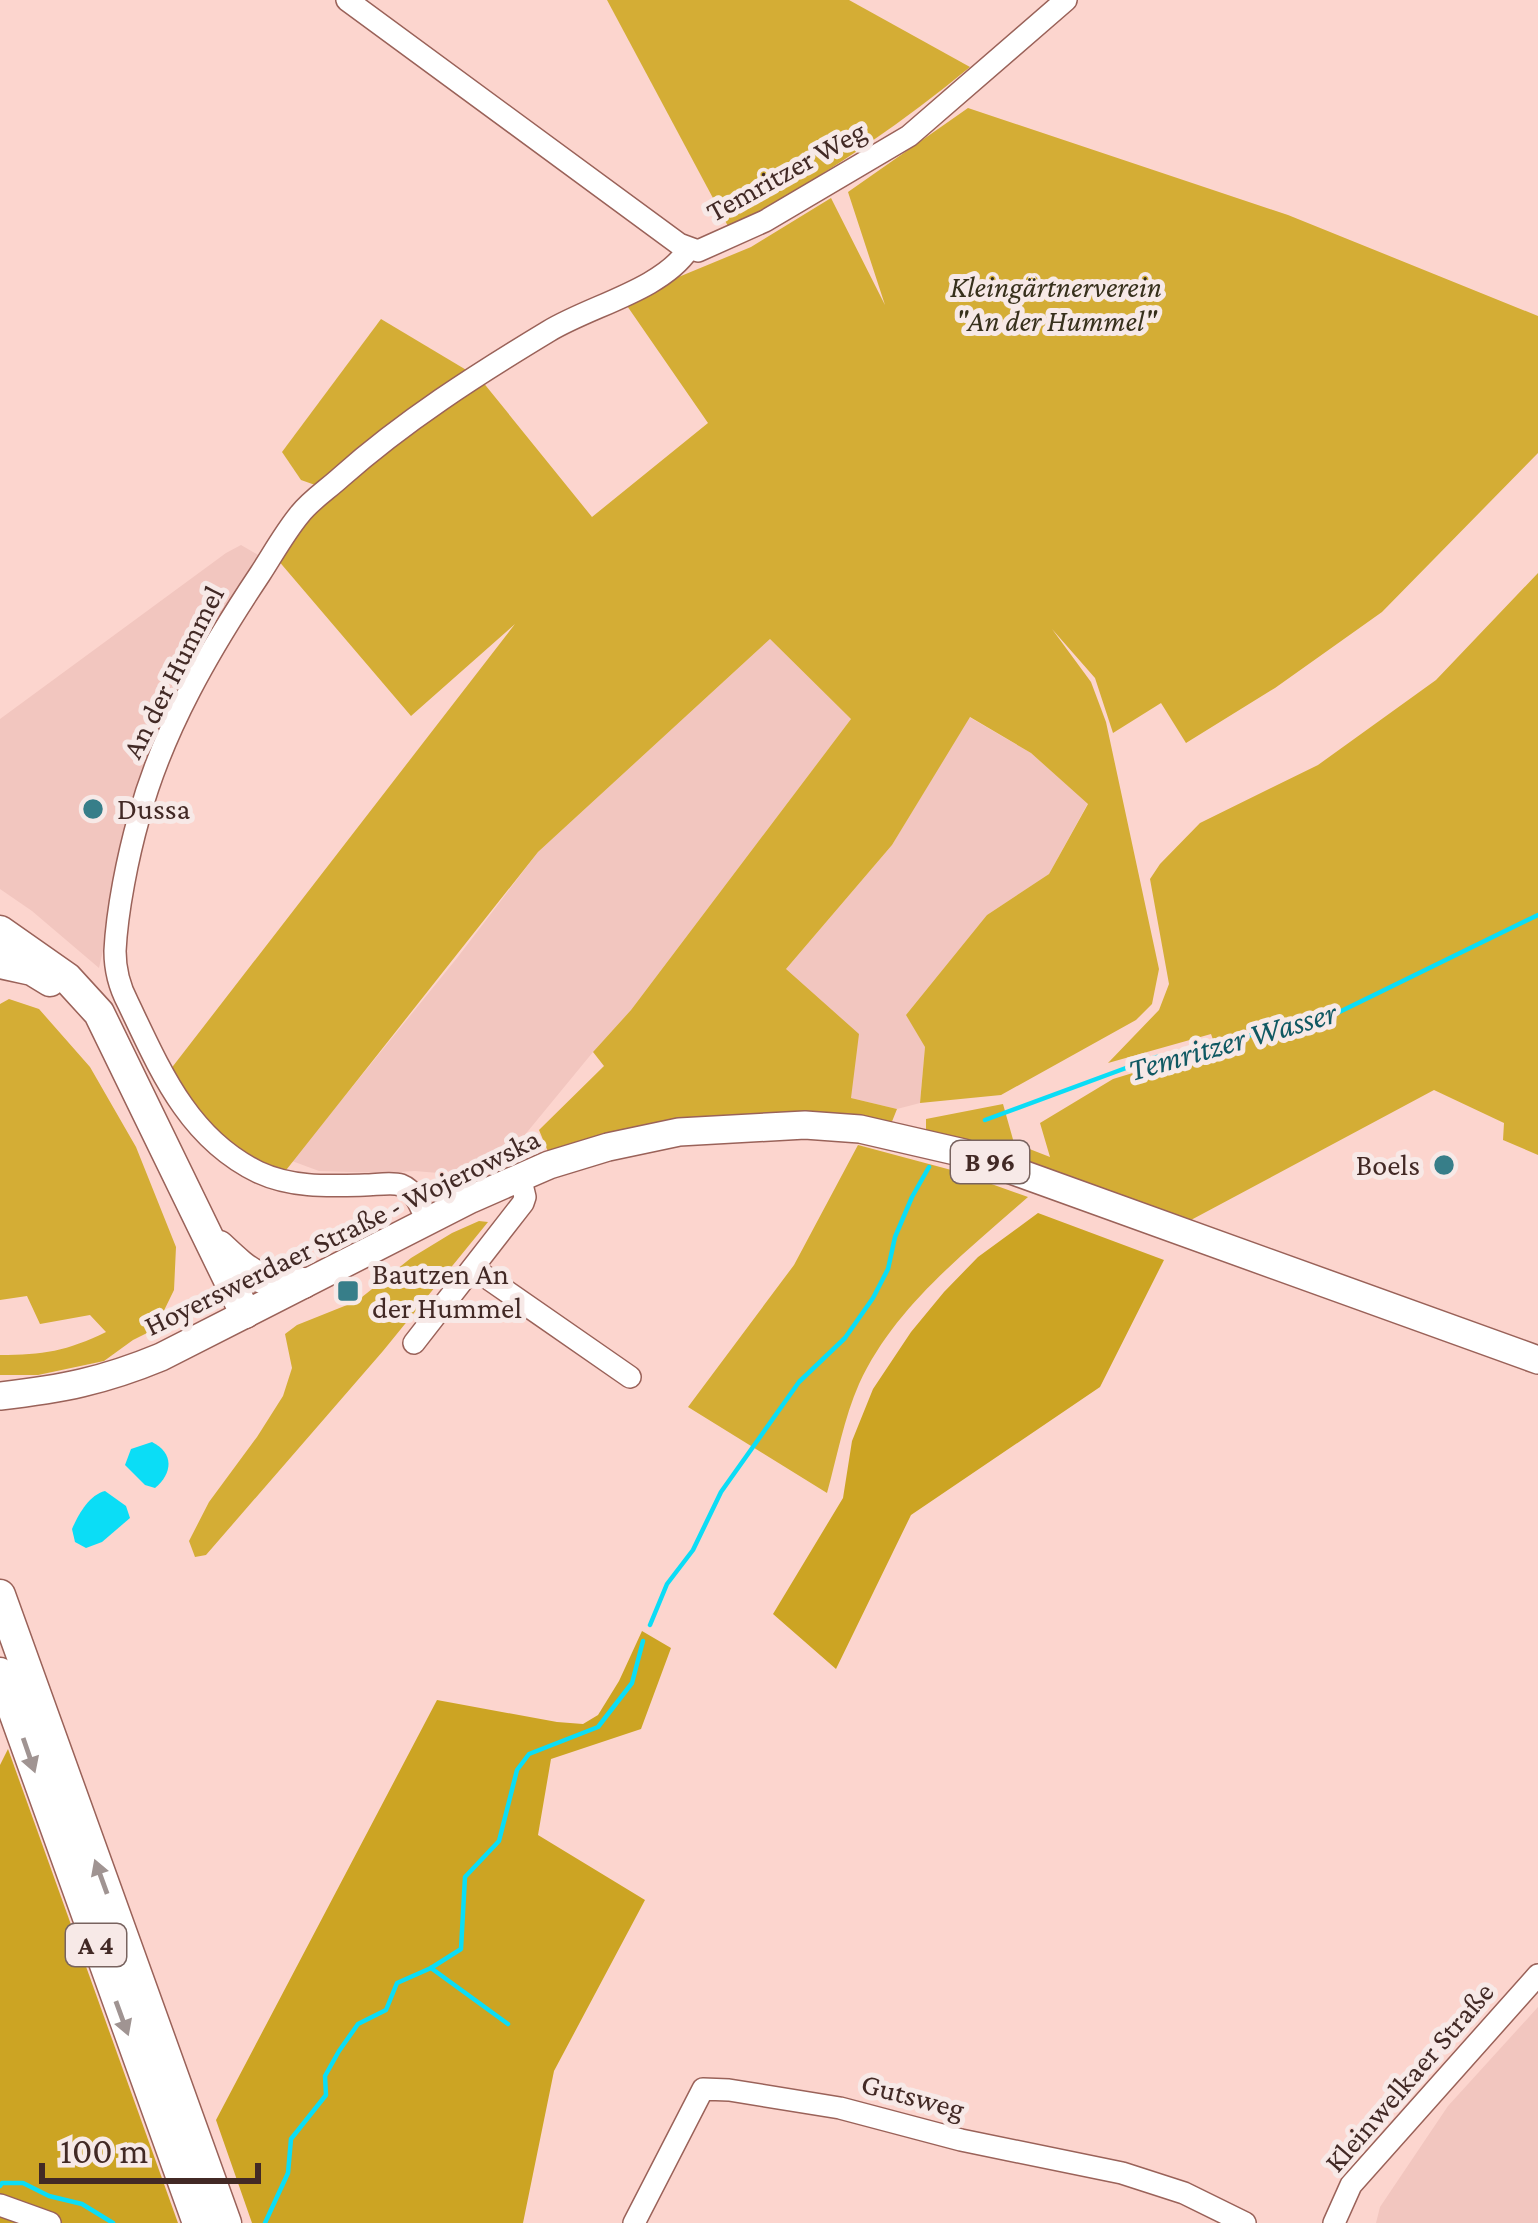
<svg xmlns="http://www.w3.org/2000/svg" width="1538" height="2223" viewBox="0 0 1538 2223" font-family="'Crimson Pro',serif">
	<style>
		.built { fill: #f2c6bf }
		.green { fill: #d4ad35 }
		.forest { fill: #cca423 }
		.water { fill: #0bddf6 }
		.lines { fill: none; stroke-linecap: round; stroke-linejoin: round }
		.stream { stroke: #0bddf6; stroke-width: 4.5 }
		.minor-casing { stroke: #9a6259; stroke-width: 24 }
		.major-casing { stroke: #9a6259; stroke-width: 30 }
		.highway-casing { stroke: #9a6259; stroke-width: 33 }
		.minor { stroke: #fff; stroke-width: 21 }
		.major { stroke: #fff; stroke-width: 27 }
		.highway { stroke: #fff; stroke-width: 30 }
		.oneway { fill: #a09492 }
		.poi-dot { fill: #377e89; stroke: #f7e9e7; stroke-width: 4.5 }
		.labels { text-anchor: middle; stroke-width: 10; stroke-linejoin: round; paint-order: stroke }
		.shield { fill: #f7e9e7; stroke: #78635f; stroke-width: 3 }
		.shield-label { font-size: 27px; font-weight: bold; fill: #422925 }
		.street-label { font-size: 30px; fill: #422925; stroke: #f7e9e7 }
		.park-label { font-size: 30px; font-style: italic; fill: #37301c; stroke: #f7e9e7 }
		.poi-label { font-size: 30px; fill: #422925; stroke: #f7e9e7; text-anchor: start }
		.water-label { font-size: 33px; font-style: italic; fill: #105963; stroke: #f7e9e7 }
	</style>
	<rect width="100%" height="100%" fill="#fcd5ce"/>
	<g class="built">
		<polygon points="241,545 260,556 175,701 114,903 99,968 32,911 0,889 0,719 226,553"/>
		<polygon points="770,639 851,719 631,1010 593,1052 519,1142 450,1174 415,1171 384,1173 319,1171 292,1161 457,958 538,852"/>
		<polygon points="969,717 1031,753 1088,803 1049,874 987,915 925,1047 920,1103 897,1109 851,1098 786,969 892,845"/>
		<polygon points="1538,2007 1538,2223 1376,2223 1380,2207 1448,2106"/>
	</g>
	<g class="green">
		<path d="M607,0H849L970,67C895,129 815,182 729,228Z"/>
		<polygon points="968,108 1288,215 1538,316 1538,453 1382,612 1275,688 1186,743 1161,703 1113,733 1095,678 1052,629 1091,682 1106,722 1159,969 1152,1004 1136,1020 1001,1095 920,1103 925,1047 906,1015 987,915 1049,874 1088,804 1031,753 970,717 892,845 786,969 859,1034 851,1098 897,1109 891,1124 549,1154 539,1130 604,1066 593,1052 631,1010 851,719 770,639 538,852 283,1174 216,1139 170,1070 515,624 411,716 277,559 327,498 385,446 482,381 592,517 708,423 623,300 751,247 831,198 885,305 848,192"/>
		<polygon points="381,319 468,371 318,486 301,480 282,452"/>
		<polygon points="1538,573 1538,1155 1503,1140 1504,1123 1434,1090 1191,1220 926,1130 926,1119 1003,1104 1014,1143 1050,1157 1040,1123 1113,1079 1169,1062 1217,1051 1211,1034 1108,1063 1159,1010 1169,984 1150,879 1160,864 1200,823 1318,765 1436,680"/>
		<path d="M9,999L39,1009L90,1067L136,1147L176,1247L174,1290L155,1329L133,1340L104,1361L38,1375H0V1355C43,1355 67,1351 106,1332L90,1315L40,1324L27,1296L0,1300V1004Z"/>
		<path d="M858,1145L955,1171L1028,1197C965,1253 895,1306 859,1384C844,1418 837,1457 827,1493L688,1407L794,1265Z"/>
		<polygon points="479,1221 488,1222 383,1351 206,1555 195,1557 189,1541 209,1502 257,1437 283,1396 292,1368 285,1334 297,1325 357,1301 411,1258 452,1233"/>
	</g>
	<g class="forest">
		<polygon points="1038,1213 1164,1260 1100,1387 911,1515 836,1669 773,1614 843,1498 852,1441 873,1389 911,1332 944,1292 978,1257"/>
		<polygon points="642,1631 671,1648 641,1729 551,1759 538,1835 645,1900 554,2071 523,2223 252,2223 216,2120 437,1700 557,1722 583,1724 598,1715 619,1681"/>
		<polygon points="8,1749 178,2223 0,2223 0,1765"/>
	</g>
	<g class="water">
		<path d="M152,1442C174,1453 173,1473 155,1488L145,1485L125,1465L131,1449Z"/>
		<path d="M105,1491L126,1506L130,1518L102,1542L86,1548L75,1542L72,1529C78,1515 89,1495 105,1491Z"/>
	</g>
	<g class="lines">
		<g class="stream">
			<polyline points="985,1120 1153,1058 1329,1017 1538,915"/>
			<polyline points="650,1625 667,1584 693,1550 721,1492 799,1382 845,1338 873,1298 888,1269 895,1237 912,1197 929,1167"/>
			<polyline points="431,1968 508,2024"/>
			<polyline points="0,2186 2,2183 23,2183 49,2196 82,2204 113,2223"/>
			<polyline points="265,2223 288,2173 291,2139 326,2095 325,2076 339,2051 358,2024 386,2010 397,1983 431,1968 461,1949 465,1877 499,1841 517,1770 529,1754 598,1727 632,1683 643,1641"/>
		</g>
		<g class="minor-casing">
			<g id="minor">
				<polyline points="347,0 679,244 698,251 765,221 909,136 1066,0"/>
				<path d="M427,1221C421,1208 416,1191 401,1185C392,1182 375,1185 365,1185C329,1186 292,1188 258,1172C188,1138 160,1070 128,1003C120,988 115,969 115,951C117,910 128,856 139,817C163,729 210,649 260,574C273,554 285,532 300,514C311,500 328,489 341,477C404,421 476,375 549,331C590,306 661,290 688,250"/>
				<polyline points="473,1268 630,1377"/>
				<polyline points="414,1343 523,1203 525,1197 520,1176"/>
				<polyline points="0,2205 50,2223"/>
				<polyline points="634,2223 703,2089 729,2090 840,2108 961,2140 1122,2173 1184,2193 1245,2223"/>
				<polyline points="1334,2223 1351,2185 1538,1975"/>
			</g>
		</g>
		<g class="major-casing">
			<path id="major" d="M0,1396C62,1389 103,1381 161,1357L471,1199L549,1165L608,1147L679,1132L805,1125L860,1129L964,1153L1538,1360"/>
		</g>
		<g class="highway-casing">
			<g id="highway">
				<polyline points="0,931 67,978 99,1013 245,1313"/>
				<polyline points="0,963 32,970 50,981"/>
				<path d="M219,1246C253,1278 257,1281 303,1283"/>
				<polyline points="0,1595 226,2223"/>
				<polyline points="0,1673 198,2223"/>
			</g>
		</g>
		<use href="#minor" class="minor"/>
		<use href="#major" class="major"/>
		<use href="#highway" class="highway"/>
	</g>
	<defs><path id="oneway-solid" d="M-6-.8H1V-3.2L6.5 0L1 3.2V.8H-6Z" transform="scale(3)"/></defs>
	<g class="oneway">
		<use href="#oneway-solid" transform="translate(29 1755) rotate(71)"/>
		<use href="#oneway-solid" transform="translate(101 1877) rotate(-110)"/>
		<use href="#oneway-solid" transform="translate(122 2018) rotate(70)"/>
	</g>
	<g class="poi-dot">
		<circle cx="93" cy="809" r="12"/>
		<circle cx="1444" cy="1165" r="12"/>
		<rect x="336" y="1279" width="24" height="24" rx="6"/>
	</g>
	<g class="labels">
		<g class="shield">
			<rect x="951" y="1141" width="78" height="42" rx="9"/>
			<rect x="66" y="1924" width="60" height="42" rx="9"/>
		</g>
		<g class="shield-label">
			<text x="990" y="1171">B 96</text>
			<text x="96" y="1954">A 4</text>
		</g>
		<g class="street-label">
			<text transform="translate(786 171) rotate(-29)" y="10">Temritzer Weg</text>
			<text transform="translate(173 672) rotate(-63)" y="10">An der Hummel</text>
			<text transform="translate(342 1232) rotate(-26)" y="10">Hoyerswerdaer Straße - Wojerowska</text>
			<text transform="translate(1409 2077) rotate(-49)" y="10">Kleinwelkaer Straße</text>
			<text transform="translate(913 2096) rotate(15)" y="10">Gutsweg</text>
		</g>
		<g class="park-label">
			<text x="1056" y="297">Kleingärtnerverein<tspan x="1056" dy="34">"An der Hummel"</tspan></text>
		</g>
		<g class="poi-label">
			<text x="117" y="819">Dussa</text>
			<text x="1420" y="1175" text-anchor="end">Boels</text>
			<text x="372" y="1284">Bautzen An<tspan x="372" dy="34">der Hummel</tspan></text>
		</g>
		<g class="water-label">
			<text transform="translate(1232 1040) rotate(-16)" y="12">Temritzer Wasser</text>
		</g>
	</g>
	<path d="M42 2163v18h216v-18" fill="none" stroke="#422925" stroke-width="6"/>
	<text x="60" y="2163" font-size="36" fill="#422925" stroke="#f7e9e7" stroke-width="9" paint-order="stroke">100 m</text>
</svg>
